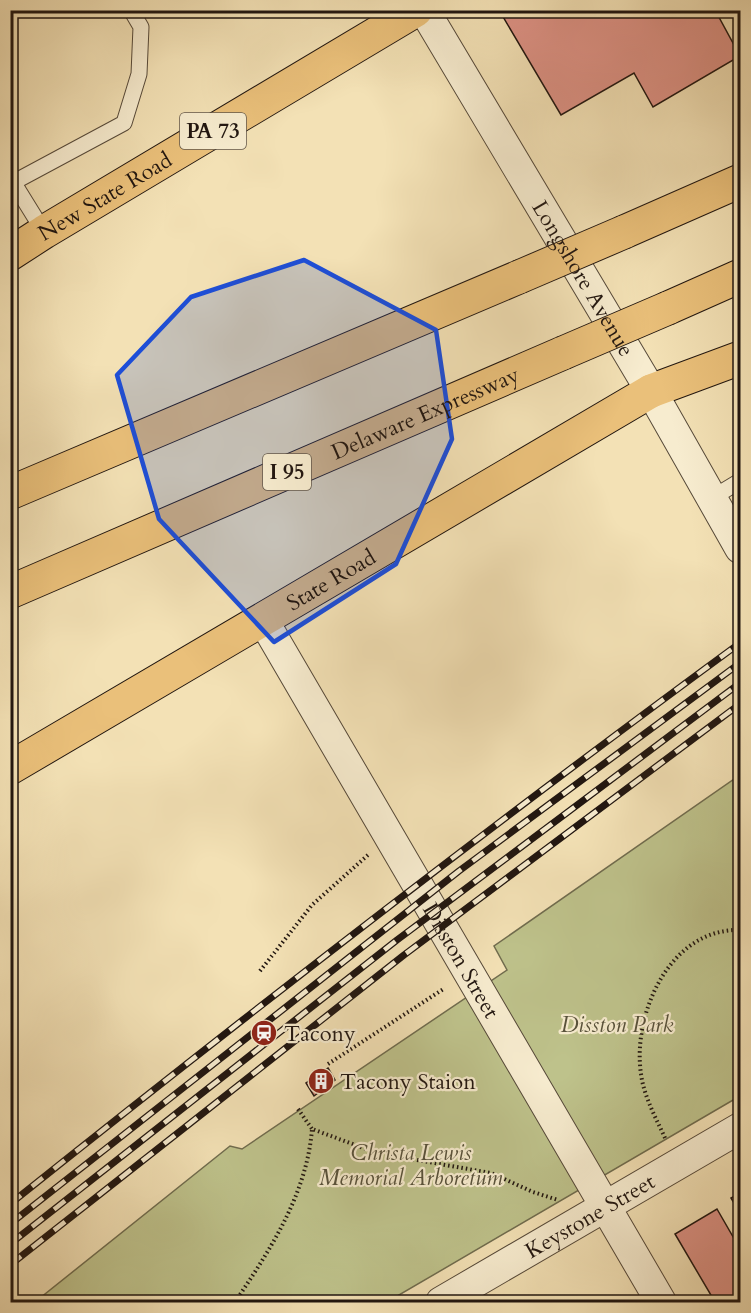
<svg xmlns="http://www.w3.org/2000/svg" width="751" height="1313" viewBox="0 0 751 1313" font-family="Cardo,serif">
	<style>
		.green { fill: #bec28b; stroke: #706c4e; stroke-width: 1.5 }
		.building { fill: #dc9184; stroke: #211610; stroke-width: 1.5 }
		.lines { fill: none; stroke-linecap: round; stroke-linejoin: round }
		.lane-casing { stroke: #564939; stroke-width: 17 }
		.street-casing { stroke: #564939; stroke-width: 32 }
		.primary-casing { stroke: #211610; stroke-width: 35 }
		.highway-casing { stroke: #211610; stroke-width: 35 }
		.path { stroke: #211610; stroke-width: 4; stroke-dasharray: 1.5 3; stroke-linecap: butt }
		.lane { stroke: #f7eccf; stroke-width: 15 }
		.street { stroke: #f7eccf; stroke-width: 30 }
		.primary { stroke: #eac07a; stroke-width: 33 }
		.highway { stroke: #eac07a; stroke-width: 33 }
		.rail-casing { stroke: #211610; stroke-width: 7 }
		.rail { stroke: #f7eccf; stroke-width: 4.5; stroke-dasharray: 14; stroke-linecap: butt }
		.highway-bridge-casing { stroke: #211610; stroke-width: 35; stroke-linecap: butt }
		.highway-bridge { stroke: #eac07a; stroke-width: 33 }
		.marked { fill: #1d4ed8; fill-opacity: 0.2; stroke: #1d4ed8; stroke-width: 4.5; stroke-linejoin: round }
		.labels { text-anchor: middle; stroke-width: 4.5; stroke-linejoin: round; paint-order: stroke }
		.shield { fill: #f7eccf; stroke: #615649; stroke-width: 1.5 }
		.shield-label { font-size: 21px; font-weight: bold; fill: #211610 }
		.street-label { font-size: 22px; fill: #211610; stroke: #f7eccf }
		.park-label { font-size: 22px; font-style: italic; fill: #58523b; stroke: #f7eccf }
		.poi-label { font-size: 22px; fill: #211610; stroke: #f7eccf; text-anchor: start }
	</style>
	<rect width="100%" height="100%" fill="#f3e1b5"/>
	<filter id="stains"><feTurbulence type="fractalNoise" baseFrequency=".00333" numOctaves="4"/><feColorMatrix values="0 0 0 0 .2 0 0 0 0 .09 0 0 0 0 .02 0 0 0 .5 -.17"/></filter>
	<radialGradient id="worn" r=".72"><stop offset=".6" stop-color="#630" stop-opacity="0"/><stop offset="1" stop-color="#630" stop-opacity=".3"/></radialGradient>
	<polygon class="green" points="740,775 740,1096 387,1302 35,1302 230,1146 242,1149 507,970 494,946"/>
	<g class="building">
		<polygon points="499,10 715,10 740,56 653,107 634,73 561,115"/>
		<polygon points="328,1068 335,1080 314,1096 306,1083"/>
		<polygon points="740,1193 740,1209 736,1202 734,1203 731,1198"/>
		<polygon points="717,1209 740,1249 740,1255 738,1257 740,1262 740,1298 733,1302 715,1302 675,1234"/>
	</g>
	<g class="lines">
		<g class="lane-casing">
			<g id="lane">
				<polyline points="10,177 44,232"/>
				<polyline points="14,182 124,123 139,74 141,27 131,10"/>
				<polyline points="712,498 740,481"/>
			</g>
		</g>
		<g class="street-casing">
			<g id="street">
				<path id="s1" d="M424,10L651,391L740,548"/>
				<path id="s2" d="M263,620L661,1302"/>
				<path id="s3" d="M441,1302L740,1128"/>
			</g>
		</g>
		<g class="primary-casing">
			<g id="primary">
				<path id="s4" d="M10,254L44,232L416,10"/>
				<path id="s5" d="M10,768L651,391"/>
			</g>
		</g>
		<g class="highway-casing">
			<g id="highway">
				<polyline points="624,232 740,181"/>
				<polyline points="668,308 740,276"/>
				<polyline points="651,391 740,358"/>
				<polyline points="10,493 519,277"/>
				<path id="s6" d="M10,592L563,353"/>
			</g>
		</g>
		<g class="path">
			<polyline points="260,971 312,905 368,855"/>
			<polyline points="328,1064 445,988"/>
			<polyline points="298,1109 312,1129"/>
			<path d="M665,1138C656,1118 644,1097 641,1074C632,1014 670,928 740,930"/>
			<path d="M235,1302C270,1250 307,1194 312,1129L377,1153L491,1173L533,1192L558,1200"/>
		</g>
		<use href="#lane" class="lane"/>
		<use href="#street" class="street"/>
		<use href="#primary" class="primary"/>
		<use href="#highway" class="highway"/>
		<g class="rail-casing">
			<g id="rail">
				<path d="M10,1204C250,1012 493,824 740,643"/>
				<polyline points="10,1224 459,871 740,663"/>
				<polyline points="10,1244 397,940 740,683"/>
				<polyline points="10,1265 404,955 740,704"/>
			</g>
		</g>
		<use href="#rail" class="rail"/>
		<g class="highway-bridge-casing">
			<g id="highway-bridge">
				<polyline points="519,277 624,232"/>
				<polyline points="563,353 668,308"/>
			</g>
		</g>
		<use href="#highway-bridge" class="highway-bridge"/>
	</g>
	<path class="marked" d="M304,260L436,330L452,439L396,564L274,642L159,519L117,375L191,297Z"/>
	<defs>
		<g id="station-disc" transform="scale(1.35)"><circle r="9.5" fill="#8f2418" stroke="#f7eccf"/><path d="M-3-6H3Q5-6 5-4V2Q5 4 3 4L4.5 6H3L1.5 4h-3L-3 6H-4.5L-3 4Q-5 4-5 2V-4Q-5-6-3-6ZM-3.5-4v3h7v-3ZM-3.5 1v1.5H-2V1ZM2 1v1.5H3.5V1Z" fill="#fff"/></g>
		<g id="building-disc" transform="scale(1.35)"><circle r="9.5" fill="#8f2418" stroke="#f7eccf"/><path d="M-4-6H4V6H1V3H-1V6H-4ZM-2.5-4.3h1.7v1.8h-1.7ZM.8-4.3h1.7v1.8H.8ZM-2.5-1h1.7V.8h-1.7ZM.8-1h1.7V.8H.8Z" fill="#fff"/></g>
	</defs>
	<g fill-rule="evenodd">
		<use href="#station-disc" x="264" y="1033"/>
		<use href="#building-disc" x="321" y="1081"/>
	</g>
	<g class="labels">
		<g class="shield">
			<rect x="180" y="113" width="66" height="36" rx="4.5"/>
			<rect x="263" y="454" width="48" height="36" rx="4.5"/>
		</g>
		<g class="shield-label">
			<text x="213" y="138">PA 73</text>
			<text x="287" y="479">I 95</text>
		</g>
		<g class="street-label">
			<text dy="8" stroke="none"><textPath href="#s4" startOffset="111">New State Road</textPath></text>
			<text dy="8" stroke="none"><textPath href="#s1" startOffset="312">Longshore Avenue</textPath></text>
			<text dy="8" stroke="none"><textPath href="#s6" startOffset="452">Delaware Expressway</textPath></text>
			<text dy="8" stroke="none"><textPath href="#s5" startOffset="372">State Road</textPath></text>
			<text dy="8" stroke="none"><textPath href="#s2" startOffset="394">Disston Street</textPath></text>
			<text dy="8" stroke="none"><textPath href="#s3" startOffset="172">Keystone Street</textPath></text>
		</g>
		<g class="park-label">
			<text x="617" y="1032">Disston Park</text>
			<text x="411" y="1160">Christa Lewis<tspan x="411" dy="25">Memorial Arboretum</tspan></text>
		</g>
		<g class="poi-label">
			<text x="284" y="1041">Tacony</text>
			<text x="340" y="1089">Tacony Staion</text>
		</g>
	</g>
	<rect width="751" height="1313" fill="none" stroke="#f3e1b5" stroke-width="36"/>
	<rect x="12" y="12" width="727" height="1289" fill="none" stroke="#211610" stroke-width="3"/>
	<rect x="18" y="18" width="715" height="1277" fill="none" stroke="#211610" stroke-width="1.5"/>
	<rect width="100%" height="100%" filter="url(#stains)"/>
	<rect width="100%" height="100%" fill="url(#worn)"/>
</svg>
